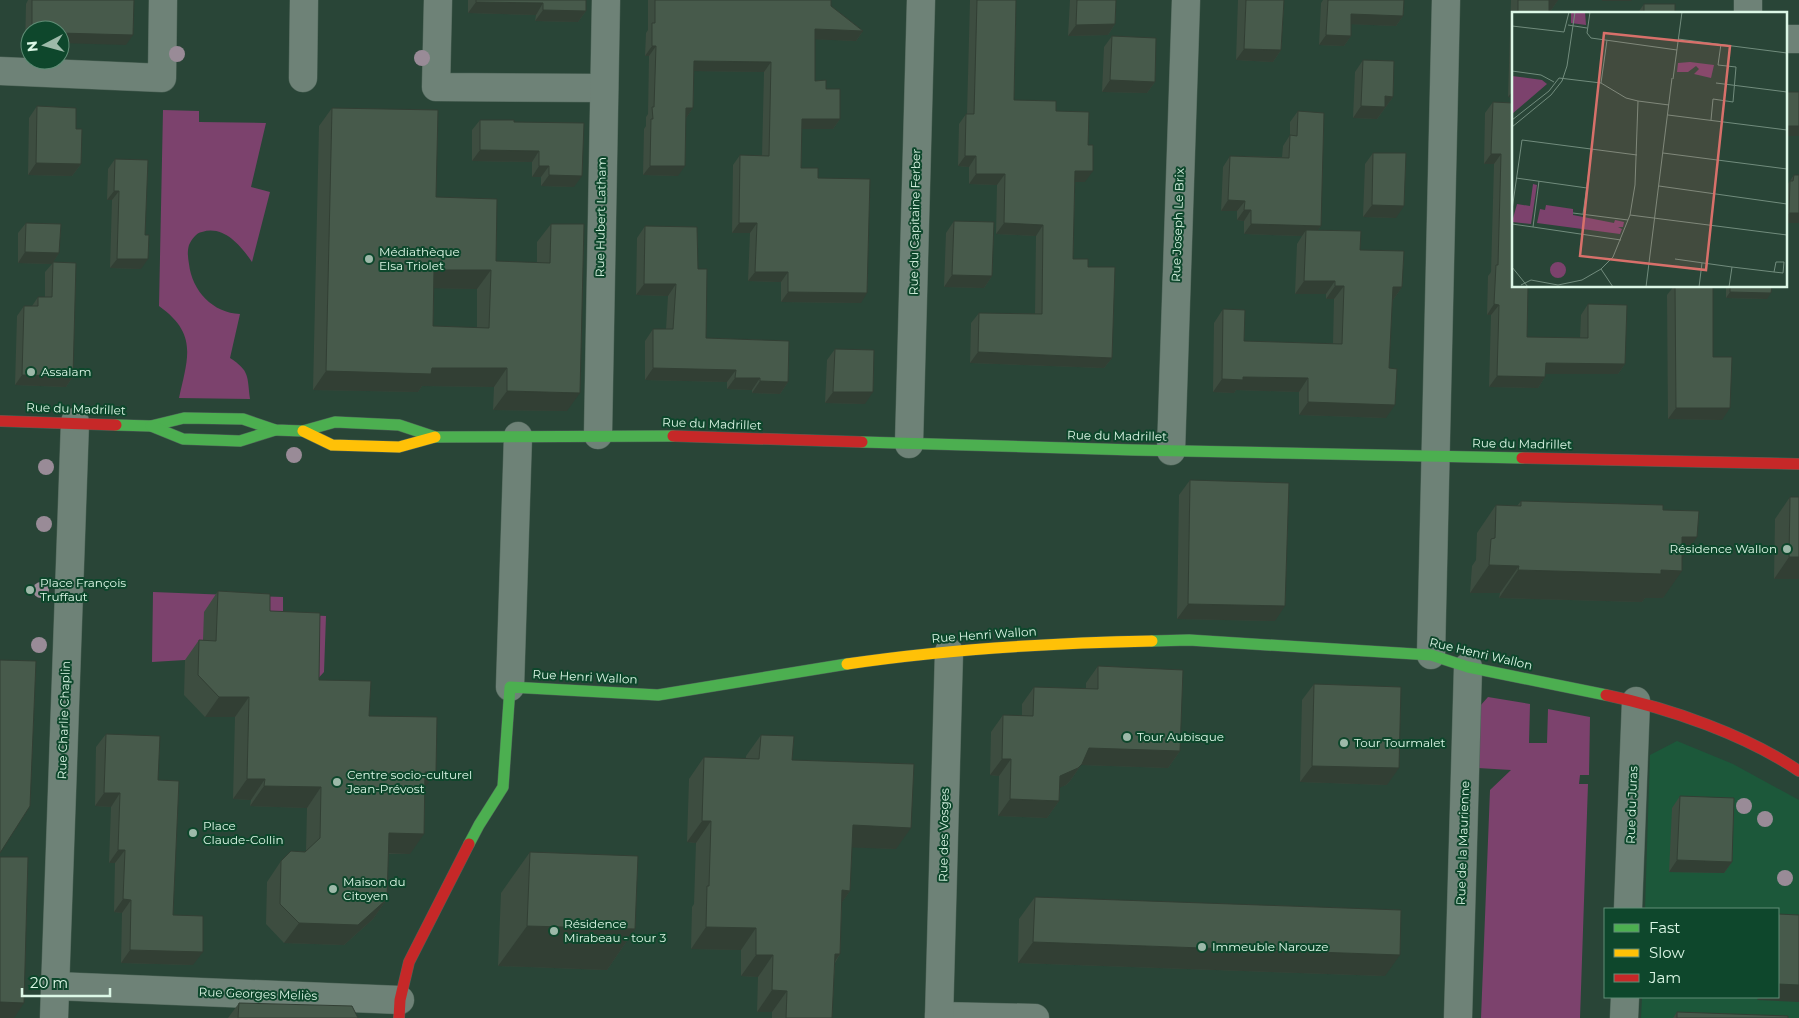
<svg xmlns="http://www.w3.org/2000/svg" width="1799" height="1018" viewBox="0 0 1799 1018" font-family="Montserrat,sans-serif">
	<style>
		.built { fill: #1c583a }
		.green { fill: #7c426d }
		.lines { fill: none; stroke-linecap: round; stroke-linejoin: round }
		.street-casing { stroke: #4d6357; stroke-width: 29 }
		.fast-casing { stroke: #4d6357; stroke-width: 12 }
		.slow-casing { stroke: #4d6357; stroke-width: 12 }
		.jam-casing { stroke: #4d6357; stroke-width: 12 }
		.street { stroke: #6e8277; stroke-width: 28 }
		.fast { stroke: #4caf50; stroke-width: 11 }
		.slow { stroke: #ffc107; stroke-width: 11 }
		.jam { stroke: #c62828; stroke-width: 11 }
		.tree { fill: #998b97 }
		.wall { fill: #3d4d40; fill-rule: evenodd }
		.shaded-wall { fill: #323f34 }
		.building { fill: #475a4b; stroke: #323f34; fill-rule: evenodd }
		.poi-dot { fill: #9db9a9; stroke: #0e472c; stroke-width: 2 }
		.labels { text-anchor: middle; stroke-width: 4; stroke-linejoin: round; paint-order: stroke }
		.street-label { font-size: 12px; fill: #dcf7e6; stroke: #0e472c }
		.poi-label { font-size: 12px; fill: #dcf7e6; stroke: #0e472c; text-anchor: start }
		.inset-road { fill: none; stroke: #718c7d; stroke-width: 1 }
		.view { fill: #d8706a; fill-opacity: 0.15; stroke: #d8706a; stroke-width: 2.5 }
		.inset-edge { fill: none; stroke: #dcf7e6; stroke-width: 2.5 }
	</style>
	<rect width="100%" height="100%" fill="#294537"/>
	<polygon class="built" points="1677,741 1733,764 1799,800 1799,1018 1641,1018 1642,997 1778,997 1778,909 1645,909 1650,755"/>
	<g class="green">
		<path d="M163,110L199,111V122L266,123L251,187L270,192L252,262C241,246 224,225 202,232C196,233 192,239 189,245C187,252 188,258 189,264C192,291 213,313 240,314L230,358C250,371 247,376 250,399L179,398C188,357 198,334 159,306Z"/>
		<polygon points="153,592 283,597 283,614 326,616 324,672 313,684 202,661 185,660 152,662"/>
		<polygon points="1488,697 1530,704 1529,743 1547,743 1548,709 1590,717 1589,775 1580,775 1579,784 1588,784 1580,1018 1481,1018 1490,790 1511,770 1478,768 1480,706"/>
	</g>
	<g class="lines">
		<g class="street-casing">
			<g id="street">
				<polyline points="438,0 436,87 604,88"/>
				<polyline points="1748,14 1748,0"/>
				<polyline points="1785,39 1799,39"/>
				<polyline points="0,71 162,78 163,0"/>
				<polyline points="303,78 304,0"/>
				<polyline points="598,435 606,0"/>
				<polyline points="909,444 921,0"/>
				<polyline points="1171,451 1186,0"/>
				<polyline points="1431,655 1446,0"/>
				<polyline points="510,687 518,436"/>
				<polyline points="1628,909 1636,701"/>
				<polyline points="55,986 400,1000"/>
				<polyline points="939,1016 1035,1018"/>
				<polyline points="54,1018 75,422"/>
				<polyline points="939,1018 949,652"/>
				<polyline points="1458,1018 1468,667"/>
				<polyline points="1624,1018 1625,997"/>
			</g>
		</g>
		<g class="fast-casing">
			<g id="fast">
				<polyline points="116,425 151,426 184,418 243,419 275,430 303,431 335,422 399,425 435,437 673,436"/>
				<polyline points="151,426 183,439 240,441 275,430"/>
				<polyline points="862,442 1134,450 1522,458"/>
				<polyline points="1152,641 1189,640 1431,655 1468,667 1606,695"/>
				<polyline points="469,844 479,825 503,787 510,687 658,695 847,664"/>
			</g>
		</g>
		<g class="slow-casing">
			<g id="slow">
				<polyline points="303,431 332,445 399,447 435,437"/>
				<path d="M847,664C948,649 1050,643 1152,641"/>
			</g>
		</g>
		<g class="jam-casing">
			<g id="jam">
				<polyline points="0,421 116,425"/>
				<polyline points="673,436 862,442"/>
				<polyline points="1522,458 1799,464"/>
				<path d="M1606,695C1669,708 1746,735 1799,771"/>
				<polyline points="399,1018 400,1000 409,962 469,844"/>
			</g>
		</g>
		<use href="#street" class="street"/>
		<use href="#fast" class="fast"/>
		<use href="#slow" class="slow"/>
		<use href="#jam" class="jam"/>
	</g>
	<g class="tree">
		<circle cx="177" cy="54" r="8"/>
		<circle cx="422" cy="58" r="8"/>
		<circle cx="294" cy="455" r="8"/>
		<circle cx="46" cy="467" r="8"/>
		<circle cx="44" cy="524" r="8"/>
		<circle cx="41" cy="590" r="8"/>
		<circle cx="39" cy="645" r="8"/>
		<circle cx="1744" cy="806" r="8"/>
		<circle cx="1765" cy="819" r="8"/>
		<circle cx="1785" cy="878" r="8"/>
	</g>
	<g class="wall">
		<polygon points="28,0 134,0 126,45 60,30 30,30 30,48 25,48 26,4"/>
		<polygon points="468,0 586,0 586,11 578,22 535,21 536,15 468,13"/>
		<polygon points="648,0 831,0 831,6 863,31 856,41 815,39 815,81 826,89 840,119 833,129 802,129 801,168 818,178 861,303 781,302 781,282 748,281 750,233 732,233 733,165 740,155 762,156 764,72 694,71 693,108 686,118 678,176 643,175 644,129 646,126 646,117 648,114 649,56 645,56 646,33 648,30"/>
		<polygon points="970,0 1016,0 1014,100 1056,111 1085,182 1075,182 1073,259 1088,267 1112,358 1104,368 970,363 971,323 979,313 1035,314 1036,236 996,234 997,185 969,184 969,167 958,166 959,124 966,114 967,114"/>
		<polygon points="1070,0 1116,0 1115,24 1108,35 1068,36"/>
		<polygon points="1238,0 1284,0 1281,50 1273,62 1236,60"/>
		<polygon points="1323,0 1404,0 1403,16 1396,26 1351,24 1351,36 1344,46 1319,45 1321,3"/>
		<polygon points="1511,0 1558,0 1550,12 1549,12 1549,14 1513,14 1513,98 1508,97"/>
		<polygon points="1644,4 1675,14 1637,14"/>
		<polygon points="1112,36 1155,82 1147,93 1102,92 1104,47"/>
		<polygon points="1363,60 1393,97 1377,119 1353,118 1355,72"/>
		<polygon points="1493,102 1513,103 1527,337 1580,338 1581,315 1588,304 1625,364 1618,374 1545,374 1545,377 1538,388 1489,387 1491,315 1487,315 1488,276 1491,272 1494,164 1484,164 1485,113"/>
		<polygon points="37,106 76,129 81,164 72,176 28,175 29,118"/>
		<path d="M332,108L436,197L496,261L537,263V242L551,224L567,411L493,410L494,387L422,386L418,392L313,390L319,126ZM434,288L477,289V328L433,326Z"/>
		<polygon points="1298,111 1321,226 1317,231 1360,250 1402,287 1393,300 1392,300 1386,418 1299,415 1299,392 1236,390 1234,393 1213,392 1214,323 1223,309 1244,341 1333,344 1334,299 1326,299 1326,294 1295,294 1297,244 1302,236 1244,234 1244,221 1237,220 1237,211 1221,211 1223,167 1230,156 1282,157 1283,146 1290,135 1290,122"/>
		<polygon points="480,120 514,122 574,187 541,186 541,177 532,177 532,162 472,161 472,130"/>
		<polygon points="1373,153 1396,218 1363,217 1365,164"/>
		<polygon points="115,159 141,269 110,268 112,200 107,200 108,169"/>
		<polygon points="1794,175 1799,175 1799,223 1785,223 1785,188"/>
		<polygon points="954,221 992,276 984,288 944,287 946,233"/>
		<polygon points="26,223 59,253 53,262 73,376 66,387 15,385 17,316 24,306 32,306 38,297 45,297 45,272 52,264 18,263 18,233"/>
		<polygon points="645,226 698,269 706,338 788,382 780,394 752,393 752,390 727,389 727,382 645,380 645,341 653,329 666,329 668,296 636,295 637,238"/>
		<polygon points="1674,286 1675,286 1713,357 1722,420 1668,419 1667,295"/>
		<polygon points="1726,286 1772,286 1767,299 1726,298"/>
		<polygon points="835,349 865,404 825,403 827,360"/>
		<polygon points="1190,480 1275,621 1177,619 1179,495"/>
		<polygon points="1790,497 1799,497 1799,579 1774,579 1775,519"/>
		<polygon points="1521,501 1663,510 1682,559 1663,598 1645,598 1642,602 1499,598 1500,593 1470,593 1472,566 1476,560 1477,533 1496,505 1517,506"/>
		<polygon points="218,591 270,611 319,680 369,716 436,772 425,787 410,854 388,854 387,899 373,919 344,945 284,943 266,924 267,882 281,861 306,851 307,808 250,806 251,800 233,799 235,717 205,717 184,695 185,660 199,640 203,640 204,612"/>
		<polygon points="1098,666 1180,751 1168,768 1081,765 1070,781 1066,785 1060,787 1059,801 1047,818 998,816 999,776 990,775 991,732 1003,715 1022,716 1022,704 1034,687 1086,689 1086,683"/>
		<polygon points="1314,684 1387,785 1300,782 1302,700"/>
		<polygon points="106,734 158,780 173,915 193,965 121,963 122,913 114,912 115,863 109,863 111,807 95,806 96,747"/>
		<polygon points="761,735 792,760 896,849 852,847 850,891 842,902 840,954 835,963 832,1018 772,1018 772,1012 757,1012 758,977 741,976 741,950 691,949 692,907 694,904 696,843 687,842 689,779 704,757 746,759 746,756"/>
		<polygon points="1680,796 1732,862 1724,873 1669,872 1672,808"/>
		<polygon points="530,852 635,929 607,970 498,966 501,893"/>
		<polygon points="1035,897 1385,976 1018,963 1019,919"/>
		<polygon points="239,1003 358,1018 228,1018"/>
		<polygon points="1677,1012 1788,1018 1673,1018"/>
	</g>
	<g class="shaded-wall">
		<polygon points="1549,0 1558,0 1550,12 1541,12"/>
		<polygon points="1602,0 1632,0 1631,1 1602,1"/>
		<polygon points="476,2 543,3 536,15 468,13"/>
		<polygon points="543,10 586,11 578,22 535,21"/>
		<polygon points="1351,14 1403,16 1396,26 1344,24"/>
		<polygon points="1115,24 1108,35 1068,36 1076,25"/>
		<polygon points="815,29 863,31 856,41 808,39"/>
		<polygon points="60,33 133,35 126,45 60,43"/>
		<polygon points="1326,35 1351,36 1344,46 1319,45"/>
		<polygon points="30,41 30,48 25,48"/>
		<polygon points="652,46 656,46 649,56 645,56"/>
		<polygon points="1244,49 1281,50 1273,62 1236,60"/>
		<polygon points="694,61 771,62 764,72 687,71"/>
		<polygon points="1110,80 1155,82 1147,93 1102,92"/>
		<polygon points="1513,91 1513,98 1508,97"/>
		<polygon points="1385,96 1393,97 1377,119 1353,118 1361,106"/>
		<polygon points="686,108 693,108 686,118 679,118"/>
		<polygon points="802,119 840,119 833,129 795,129"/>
		<rect x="1785" y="126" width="14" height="10"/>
		<polygon points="480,150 539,151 532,162 472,161"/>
		<polygon points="1491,154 1501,154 1494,164 1484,164"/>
		<polygon points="965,156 976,156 969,167 958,166"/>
		<polygon points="36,163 81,164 72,176 28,175"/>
		<polygon points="539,166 549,166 541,177 532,177"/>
		<polygon points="650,166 685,166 678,176 643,175"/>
		<polygon points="1075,171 1093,171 1085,182 1067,182"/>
		<polygon points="976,174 1005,174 997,185 969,184"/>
		<polygon points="549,175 582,176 574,187 541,186"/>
		<polygon points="114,191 119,191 112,200 107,200"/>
		<polygon points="1228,200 1245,201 1237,211 1221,211"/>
		<polygon points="1372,205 1404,206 1396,218 1363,217"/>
		<polygon points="1244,210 1251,210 1244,221 1237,220"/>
		<polygon points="1789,213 1799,213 1799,223 1785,223 1785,218"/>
		<polygon points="739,223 757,223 750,233 732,233"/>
		<polygon points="1004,223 1043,225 1036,236 996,234"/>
		<polygon points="1251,224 1321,226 1313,236 1306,230 1302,236 1244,234"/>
		<polygon points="25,252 59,253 52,264 18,263"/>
		<polygon points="117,259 148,259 141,269 110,268"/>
		<polygon points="434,270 491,270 477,289 421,288"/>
		<polygon points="755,272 788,272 781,282 748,281"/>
		<polygon points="952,275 992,276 984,288 944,287"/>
		<polygon points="1304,281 1335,281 1326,294 1295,294"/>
		<polygon points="644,284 676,284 668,296 636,295"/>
		<polygon points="1335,286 1344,286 1334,299 1326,299"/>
		<polygon points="1393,287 1402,287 1393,300 1384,300"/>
		<polygon points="788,292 867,293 861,303 781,302"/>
		<polygon points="1730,292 1771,293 1767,299 1726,298"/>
		<polygon points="1494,304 1499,305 1491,315 1487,315"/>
		<polygon points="978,352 1112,358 1104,368 970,363"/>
		<polygon points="1546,363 1625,364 1618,374 1538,374"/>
		<polygon points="432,368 507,368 494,387 422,386 418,392 313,390 326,371"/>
		<polygon points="653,368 736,370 727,382 645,380"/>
		<polygon points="22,375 73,376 66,387 15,385"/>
		<polygon points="1497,376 1545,377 1538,388 1489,387"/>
		<polygon points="1243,377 1308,378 1299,392 1236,390 1234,393 1213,392 1222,379"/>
		<polygon points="735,378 760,378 752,390 727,389"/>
		<polygon points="760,381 788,382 780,394 752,393"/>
		<polygon points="507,391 580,393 567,411 493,410"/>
		<polygon points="833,392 873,392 865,404 825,403"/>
		<polygon points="1308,402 1395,405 1386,418 1299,415"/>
		<polygon points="1676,408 1730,408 1722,420 1668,419"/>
		<polygon points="1682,537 1697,537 1678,565"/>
		<polygon points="1789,557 1799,557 1799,579 1774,579"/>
		<polygon points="1489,565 1519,566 1500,593 1470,593"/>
		<polygon points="1518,570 1661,570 1682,571 1663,598 1645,598 1642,602 1499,598"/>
		<polygon points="1188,604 1285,606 1275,621 1177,619"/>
		<polygon points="219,697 249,697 235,717 205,717"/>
		<polygon points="1089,748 1180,751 1168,768 1081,765 1070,781 1066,785 1049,792 1060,776"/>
		<polygon points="1002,759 1011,759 999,776 990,775"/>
		<polygon points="1312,766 1399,768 1387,785 1300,782"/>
		<polygon points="425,772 436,772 422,792"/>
		<polygon points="247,779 265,779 251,800 233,799"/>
		<polygon points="264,786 321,787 307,808 250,806"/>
		<polygon points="104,793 120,793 111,807 95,806"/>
		<polygon points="1010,799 1059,801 1047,818 998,816"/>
		<polygon points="702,821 711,821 696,843 687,842"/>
		<polygon points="853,825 911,828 896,849 838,847"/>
		<polygon points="389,833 424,834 410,854 375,853"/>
		<polygon points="118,850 125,850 115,863 109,863"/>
		<polygon points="1677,860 1732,862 1724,873 1669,872"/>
		<polygon points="842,890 850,891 835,912"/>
		<polygon points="123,899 131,900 122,913 114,912"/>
		<polygon points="387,899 373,919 344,945 284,943 299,923"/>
		<polygon points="527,926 635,929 607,970 498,966"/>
		<polygon points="706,927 756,928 741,950 691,949"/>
		<polygon points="1033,942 1400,955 1385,976 1018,963"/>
		<polygon points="130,950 203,952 193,965 121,963"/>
		<polygon points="835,954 840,954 825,976"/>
		<polygon points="756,955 773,955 758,977 741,976"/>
		<polygon points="1778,984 1799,985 1799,1002 1757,1000 1759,997 1778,997"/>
		<polygon points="772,990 787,991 772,1012 757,1012"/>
		<polygon points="0,1002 24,1003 14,1018 0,1018"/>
	</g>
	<g class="building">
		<polygon points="32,0 134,0 133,35 60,33 60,30 32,30"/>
		<polygon points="476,0 586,0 586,11 543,10 543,3 476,2"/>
		<polygon points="655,0 831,0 831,6 863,31 815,29 815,81 826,80 826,89 840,89 840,119 802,119 801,168 818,168 818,178 870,179 867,293 788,292 788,272 755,272 757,223 739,223 740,155 769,156 771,62 694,61 693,108 686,108 685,166 650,166 651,119 653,119 652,107 654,107 656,46 652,46 652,23 655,23"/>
		<polygon points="977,0 1016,0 1014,100 1056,101 1056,111 1089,112 1088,145 1093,145 1093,171 1075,171 1073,259 1088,259 1088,267 1115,267 1112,358 978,352 979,313 1042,314 1043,225 1004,223 1005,174 976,174 976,156 965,156 966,114 974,114"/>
		<polygon points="1077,0 1116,0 1115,24 1076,25"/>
		<polygon points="1246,0 1284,0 1281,50 1244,49"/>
		<polygon points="1328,0 1404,0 1403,16 1351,14 1351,36 1326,35"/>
		<polygon points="1518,0 1558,0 1549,0 1549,14 1518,14"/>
		<rect x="1644" y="4" width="31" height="10"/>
		<polygon points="1112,36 1156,38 1155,82 1110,80"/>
		<polygon points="1363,60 1394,61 1393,97 1385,96 1385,107 1361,106"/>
		<rect x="1785" y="92" width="14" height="34"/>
		<polygon points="1493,102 1513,103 1513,286 1528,286 1527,337 1588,338 1588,304 1627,305 1625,364 1546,363 1545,377 1497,376 1499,305 1494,304 1496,265 1498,265 1501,154 1491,154"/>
		<polygon points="37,106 76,108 76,129 82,129 81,164 36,163"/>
		<path d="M332,108L438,110L436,197L497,199L496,261L550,263L551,224H584L580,393L507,391V368H432L431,374L326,371ZM434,270H491L489,328L433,326Z"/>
		<polygon points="1298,111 1324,113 1321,226 1251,224 1251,210 1244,210 1245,201 1228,200 1230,156 1289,158 1290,135 1297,136"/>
		<polygon points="480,120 514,120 514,122 584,123 582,176 549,175 549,166 539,166 539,151 480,150"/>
		<polygon points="1373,153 1406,153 1404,206 1372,205"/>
		<polygon points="115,159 148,160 145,235 149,235 148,259 117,259 119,191 114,191"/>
		<polygon points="1794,175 1799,175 1799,213 1789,213 1790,181 1793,181"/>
		<polygon points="954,221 994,222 992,276 952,275"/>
		<polygon points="26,223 61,224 59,253 25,252"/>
		<polygon points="645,226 697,227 698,269 707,269 706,338 789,341 788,382 760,381 760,378 735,378 736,370 653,368 653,329 673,329 676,284 644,284"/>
		<polygon points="1306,230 1361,231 1360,250 1404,251 1402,287 1393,287 1389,368 1397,369 1395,405 1308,402 1308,378 1243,377 1243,380 1222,379 1223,309 1245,310 1244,341 1342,344 1344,286 1335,286 1335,281 1304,281"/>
		<polygon points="53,262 76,263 73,376 22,375 24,306 38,306 38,297 52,297"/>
		<polygon points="1675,286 1713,286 1713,357 1732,357 1730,408 1676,408"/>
		<polygon points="1730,286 1772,286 1771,293 1730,292"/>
		<polygon points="835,349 874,350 873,392 833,392"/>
		<polygon points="1190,480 1289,483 1285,606 1188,604"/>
		<polygon points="1790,497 1799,497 1799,557 1789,557"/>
		<polygon points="1521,501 1663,505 1663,510 1699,511 1697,537 1682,537 1682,571 1661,570 1661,574 1518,570 1519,566 1489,565 1491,539 1495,538 1496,505 1521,506"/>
		<polygon points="218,591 270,594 270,611 320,613 319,680 371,681 369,716 437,717 436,772 425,772 424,834 389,833 387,899 358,925 299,923 280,904 281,861 291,851 305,852 320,838 321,787 264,786 265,779 247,779 249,697 219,697 198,675 199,640 216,641"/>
		<polygon points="0,660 36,661 30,806 0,853"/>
		<polygon points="1098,666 1183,670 1180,751 1089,748 1082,764 1078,768 1060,776 1059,801 1010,799 1011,759 1002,759 1003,715 1033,716 1034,687 1098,689"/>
		<polygon points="1314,684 1401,687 1399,768 1312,766"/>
		<polygon points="106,734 160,736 158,780 179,781 173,915 203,916 203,952 130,950 131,900 123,899 125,850 118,850 120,793 104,793"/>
		<polygon points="761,735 794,736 792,760 914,764 911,828 853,825 850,891 842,890 840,954 835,954 832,1018 786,1018 787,991 772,990 773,955 756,955 756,928 706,927 707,886 709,886 711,821 702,821 704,757 759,759"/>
		<polygon points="1680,796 1734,798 1732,862 1677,860"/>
		<polygon points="530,852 638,856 635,929 527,926"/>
		<polygon points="0,857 28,857 24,1003 0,1002"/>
		<polygon points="1035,897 1401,910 1400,955 1033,942"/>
		<polygon points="1778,914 1799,915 1799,985 1778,984"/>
		<polygon points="239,1003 352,1006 358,1018 238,1018"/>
		<polygon points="1677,1012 1788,1016 1788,1018 1677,1018"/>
	</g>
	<g class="poi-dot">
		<circle cx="369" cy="259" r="5"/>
		<circle cx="31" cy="372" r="5"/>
		<circle cx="1787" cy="549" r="5"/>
		<circle cx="30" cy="590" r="5"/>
		<circle cx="1127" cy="737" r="5"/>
		<circle cx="1344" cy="743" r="5"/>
		<circle cx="337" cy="782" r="5"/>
		<circle cx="193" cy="833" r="5"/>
		<circle cx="333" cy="889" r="5"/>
		<circle cx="554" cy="931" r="5"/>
		<circle cx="1202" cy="947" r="5"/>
	</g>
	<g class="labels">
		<g class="street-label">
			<text transform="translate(601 217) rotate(-89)" y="4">Rue Hubert Latham</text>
			<text transform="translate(915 222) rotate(-89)" y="4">Rue du Capitaine Ferber</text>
			<text transform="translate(1178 225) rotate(-88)" y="4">Rue Joseph Le Brix</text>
			<text transform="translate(76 409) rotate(2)" y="4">Rue du Madrillet</text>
			<text transform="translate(712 424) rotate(2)" y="4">Rue du Madrillet</text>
			<text transform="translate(1117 436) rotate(1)" y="4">Rue du Madrillet</text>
			<text transform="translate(1522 444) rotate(1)" y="4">Rue du Madrillet</text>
			<text transform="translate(984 635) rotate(-4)" y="4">Rue Henri Wallon</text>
			<text transform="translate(1481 654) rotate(13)" y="4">Rue Henri Wallon</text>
			<text transform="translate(585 677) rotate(3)" y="4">Rue Henri Wallon</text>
			<text transform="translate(64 720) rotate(-88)" y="4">Rue Charlie Chaplin</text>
			<text transform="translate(1632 805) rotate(-88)" y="4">Rue du Juras</text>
			<text transform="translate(944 835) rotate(-89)" y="4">Rue des Vosges</text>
			<text transform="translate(1463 843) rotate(-88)" y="4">Rue de la Maurienne</text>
			<text transform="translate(258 994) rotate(2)" y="4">Rue Georges Meliès</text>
		</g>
		<g class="poi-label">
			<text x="379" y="256">Médiathèque<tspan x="379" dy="14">Elsa Triolet</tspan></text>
			<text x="41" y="376">Assalam</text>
			<text x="1777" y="553" text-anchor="end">Résidence Wallon</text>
			<text x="40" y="587">Place François<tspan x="40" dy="14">Truffaut</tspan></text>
			<text x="1137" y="741">Tour Aubisque</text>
			<text x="1354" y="747">Tour Tourmalet</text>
			<text x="347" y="779">Centre socio-culturel<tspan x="347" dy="14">Jean-Prévost</tspan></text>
			<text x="203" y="830">Place<tspan x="203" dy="14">Claude-Collin</tspan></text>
			<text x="343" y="886">Maison du<tspan x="343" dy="14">Citoyen</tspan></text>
			<text x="564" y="928">Résidence<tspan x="564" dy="14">Mirabeau - tour 3</tspan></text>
			<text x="1212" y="951">Immeuble Narouze</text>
		</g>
	</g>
	<g transform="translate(1512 12)">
		<rect width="275" height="275" fill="#294537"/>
		<path d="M73,0L74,13L59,11V1ZM178,50L202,53L199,66L182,62L187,57L184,54L176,60H165L166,51ZM0,64L30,68L35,72L0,102ZM21,172L25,173L19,212L0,210L5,192L18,194ZM34,193L61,197V203L102,211L103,208L112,210L111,215H106L110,217L108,222L25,211L28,197L33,198ZM38 258a8 8 0 1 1 16 0a8 8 0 1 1-16 0Z" fill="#7c426d"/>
		<path class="inset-road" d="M78,0L75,21L79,26L165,38M56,13L75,16M0,14L52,20L57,0M166,27L275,41M0,59L29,63L42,70M161,67L170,0M89,71L95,28M204,71L275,80M126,89L157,93M156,103L275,118M0,108L37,79L47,66L89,71L114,86L126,89L123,173L118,203L101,245L89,257L70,268L46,273L19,268L9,273M199,108L201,87L221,90L224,55L206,53L209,32M0,115L39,83L50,69L55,54L63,0M151,141L275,157M4,166L75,176M147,174L275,192M0,198L10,128L125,143M61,201L116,208M71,202L80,137M118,203L275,223M0,212L21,215L27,169M21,215L109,228M163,247L220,255L262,260L271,261L272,250H264L262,260M0,255L16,275M89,257L101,275M134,275L160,66M187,275L190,251M217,275L220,255"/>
		<path class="view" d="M92,21L218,34L194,258L68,244Z"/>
		<rect width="275" height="275" class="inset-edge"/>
	</g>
	<rect x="1604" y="908" width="175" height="90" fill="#0e472c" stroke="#608d76"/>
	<rect x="1614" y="924" width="25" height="8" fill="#4caf50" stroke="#608d76"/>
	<text x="1649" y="933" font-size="15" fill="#dcf7e6">Fast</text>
	<rect x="1614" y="949" width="25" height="8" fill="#ffc107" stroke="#608d76"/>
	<text x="1649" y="958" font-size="15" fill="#dcf7e6">Slow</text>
	<rect x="1614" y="974" width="25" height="8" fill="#c62828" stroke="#608d76"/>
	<text x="1649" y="983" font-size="15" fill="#dcf7e6">Jam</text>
	<g transform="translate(45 45) rotate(264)"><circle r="24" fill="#0e472c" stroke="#608d76"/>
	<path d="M0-4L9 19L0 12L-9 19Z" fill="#9db9a9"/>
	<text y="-8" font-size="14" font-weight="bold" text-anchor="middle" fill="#dcf7e6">N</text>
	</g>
	<path d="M22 988v8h88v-8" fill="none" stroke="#dcf7e6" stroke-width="2.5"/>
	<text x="30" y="988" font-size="15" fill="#dcf7e6" stroke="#0e472c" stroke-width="4" paint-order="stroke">20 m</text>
</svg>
